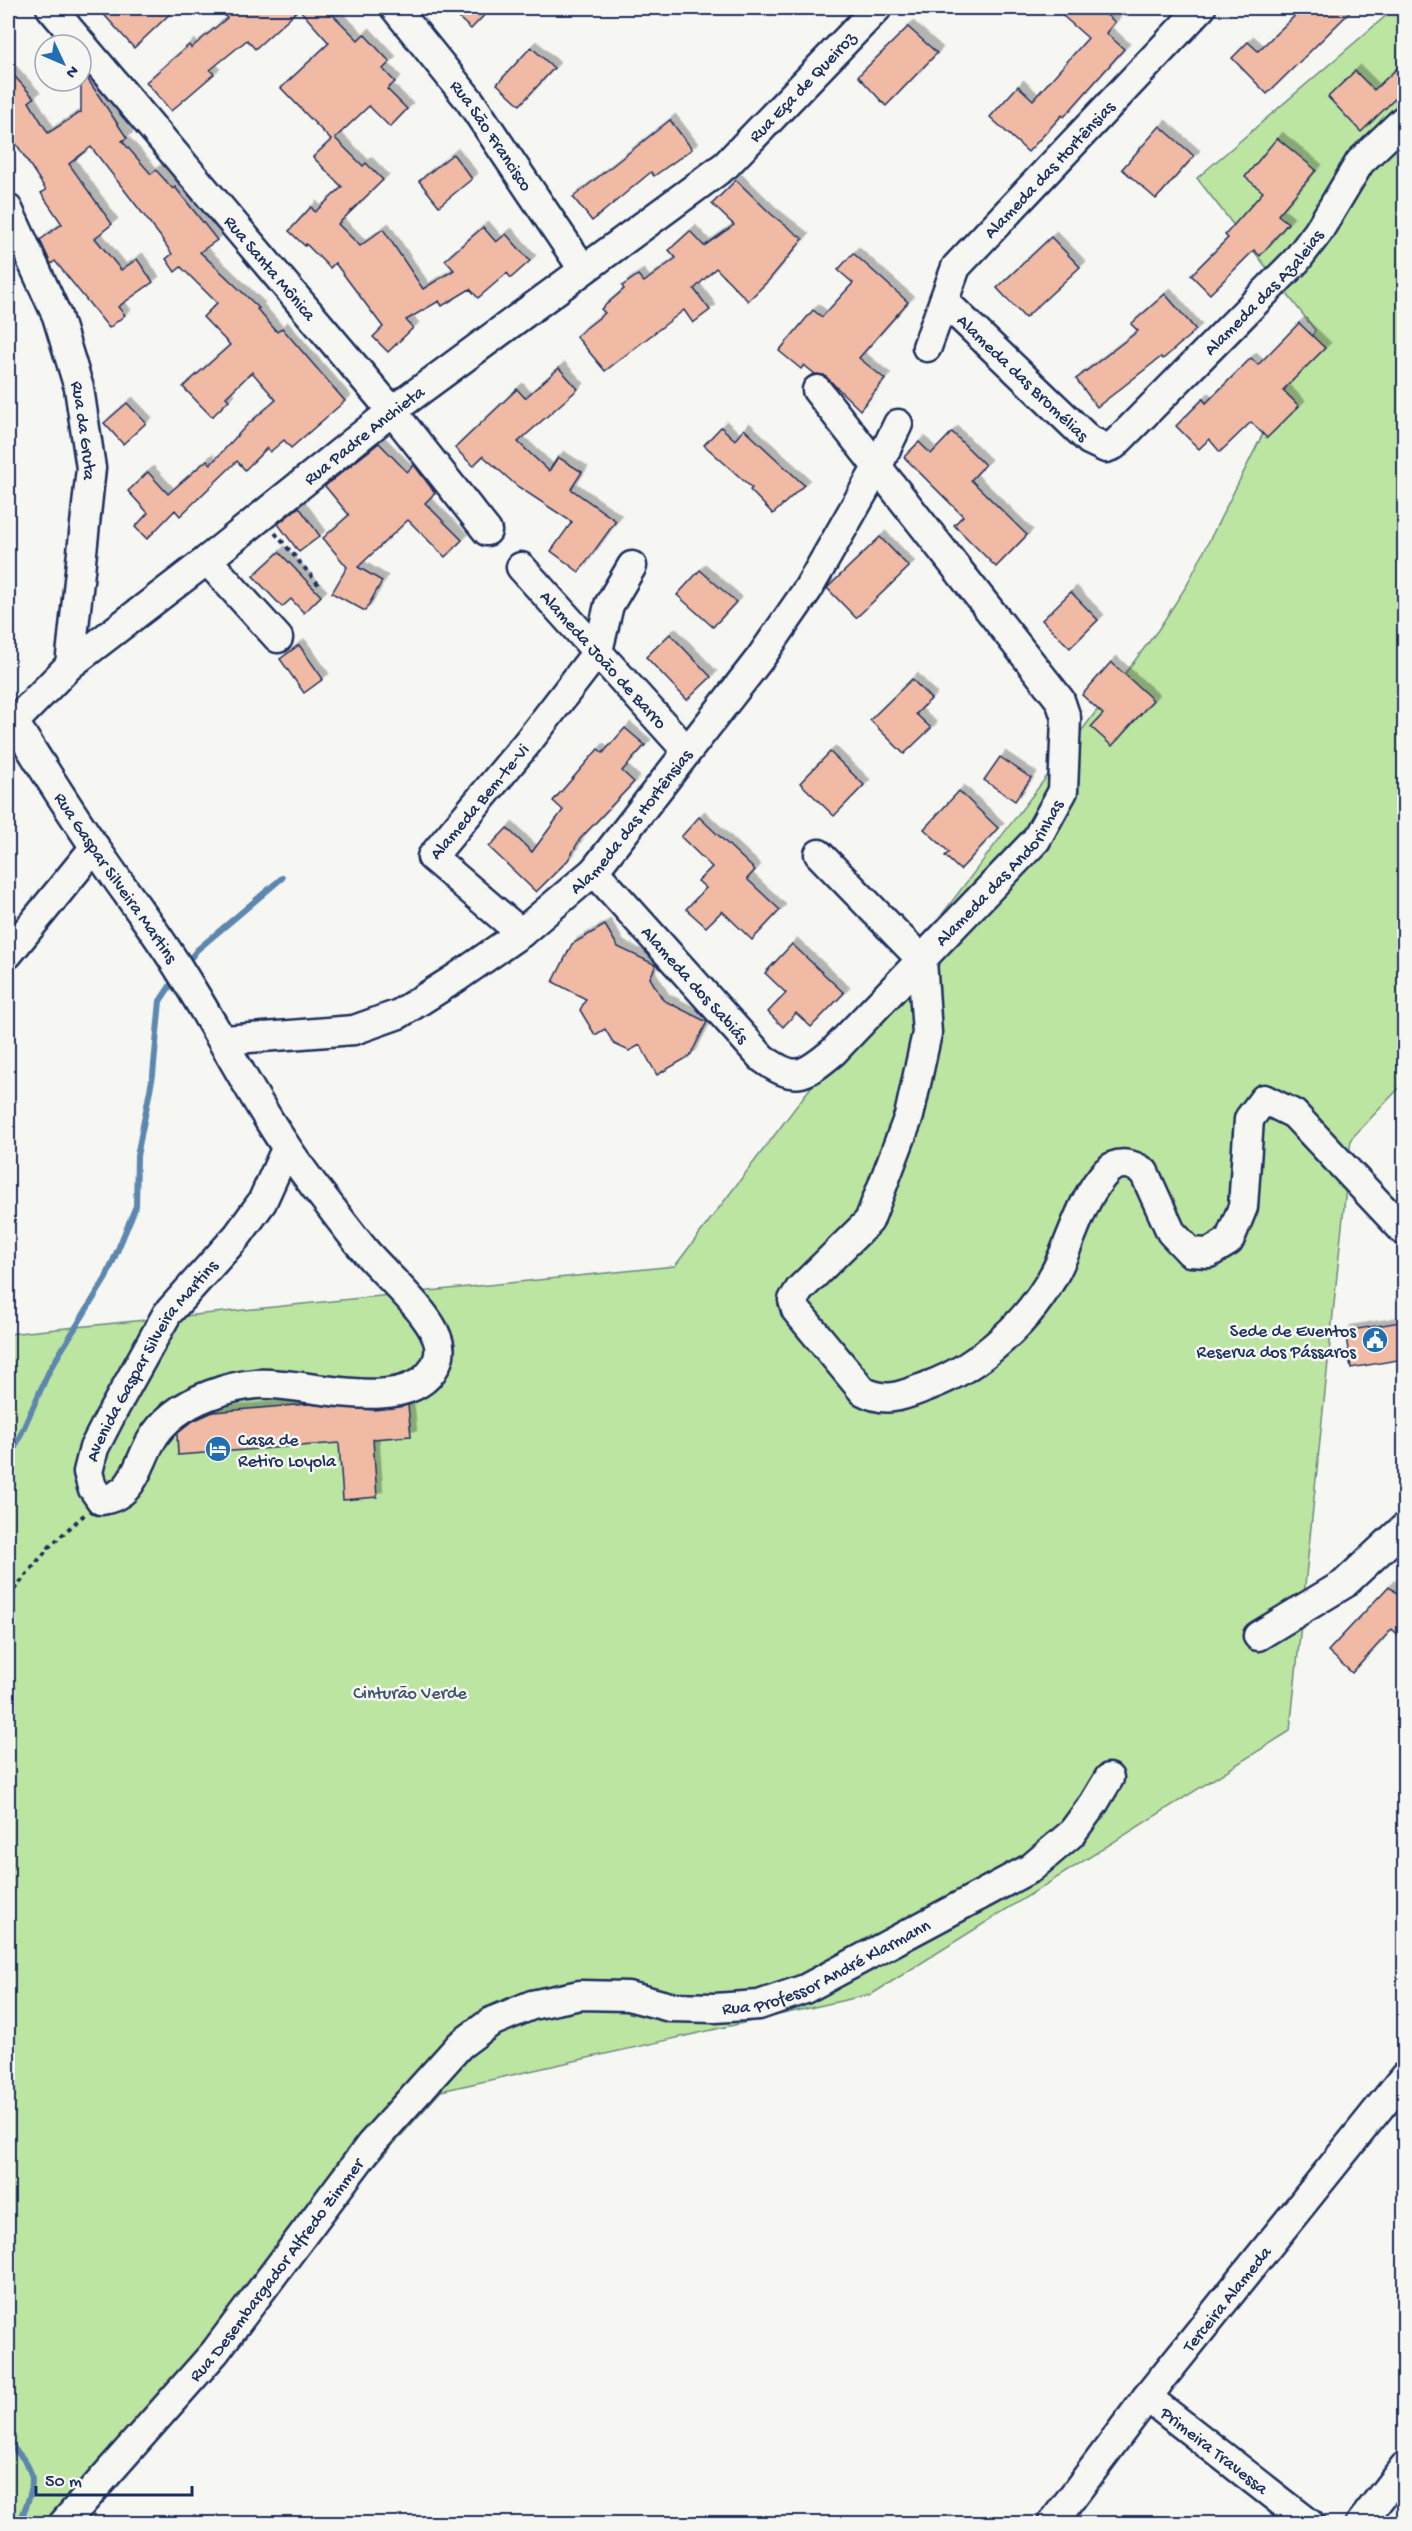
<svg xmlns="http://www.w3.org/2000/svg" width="1412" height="2531" viewBox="0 0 1412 2531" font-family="'Gochi Hand',sans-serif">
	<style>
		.green { fill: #bce5a1; stroke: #6c8a80; stroke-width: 1.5 }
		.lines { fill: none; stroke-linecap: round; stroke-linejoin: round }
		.stream { stroke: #5b87ae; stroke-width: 6 }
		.building { fill: #f0baa5; stroke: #1b2f5e; stroke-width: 1.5; filter: url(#shadow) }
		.minor-casing { stroke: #1b2f5e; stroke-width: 33 }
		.path { stroke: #1b2f5e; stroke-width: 4; stroke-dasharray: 4.5 4.5; stroke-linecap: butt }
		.minor { stroke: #f6f6f2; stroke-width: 28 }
		.labels { text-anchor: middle; stroke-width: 5; stroke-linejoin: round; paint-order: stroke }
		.street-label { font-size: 18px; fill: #1b2f5e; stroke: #f6f6f2 }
		.poi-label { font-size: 18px; fill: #1b2f5e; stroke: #f6f6f2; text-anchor: end }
		.park-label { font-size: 18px; fill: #3b536b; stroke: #f6f6f2 }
	</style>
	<defs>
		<filter id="shadow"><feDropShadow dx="5.5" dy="-5.5" stdDeviation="0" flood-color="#0004"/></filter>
	</defs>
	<rect width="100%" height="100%" fill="#f6f6f2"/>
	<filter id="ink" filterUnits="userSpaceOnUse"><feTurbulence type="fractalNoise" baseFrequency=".0167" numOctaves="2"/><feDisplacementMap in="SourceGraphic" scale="12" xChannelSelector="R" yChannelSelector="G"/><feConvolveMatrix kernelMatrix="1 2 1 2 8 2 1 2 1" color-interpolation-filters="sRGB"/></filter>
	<g filter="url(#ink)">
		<polygon class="green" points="1395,8 1400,8 1404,12 1404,1083 1351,1139 1290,1731 872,1994 441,2091 55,2523 8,2524 8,1334 675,1266 1158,630 1187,585 1315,330 1197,178"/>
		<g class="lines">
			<g class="stream">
				<polyline points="186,964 197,950 282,878"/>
				<polyline points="8,1463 50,1369 106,1278 136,1206 137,1156 153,1075 160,1001 176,977"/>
				<path d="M8,2443C41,2473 35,2484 19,2524"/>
			</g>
		</g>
		<g class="building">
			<polygon points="98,8 176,8 134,48"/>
			<polygon points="218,8 326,8 358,40 364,34 390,62 383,69 395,82 387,89 407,109 390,127 369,106 335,138 363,166 366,163 383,180 338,224 360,246 383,229 423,289 454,270 445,260 483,227 496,242 506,234 530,261 511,278 507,273 478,298 470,289 442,306 439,301 406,320 413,328 388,352 373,337 383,327 335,263 330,268 306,244 305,246 289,231 311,207 315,212 342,187 313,157 331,140 281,88 329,43 299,9 255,49 247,40 210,70 214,74 171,111 146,82 189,45 191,48 227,18"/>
			<polygon points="448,8 491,8 471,29"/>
			<polygon points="1070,8 1098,8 1115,22 1106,33 1124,49 1064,117 1062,115 1028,152 990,117 1018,86 1033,100 1088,38 1063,16"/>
			<polygon points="1303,8 1354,8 1267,94 1232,58 1248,42 1258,51"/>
			<polygon points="908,27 937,53 886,106 858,76"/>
			<polygon points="531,47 554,68 520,105 497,84"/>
			<polygon points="1404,62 1404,90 1361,132 1328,97 1355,71 1374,90"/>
			<polygon points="8,69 34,98 29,102 48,133 81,112 81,69 127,138 122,141 151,174 156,170 173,189 175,187 217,240 200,252 259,308 257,309 277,332 282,328 345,401 291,448 284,440 270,452 267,448 245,470 237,461 180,516 175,510 147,539 135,527 148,513 128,491 148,472 168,494 207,460 211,464 247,425 276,400 252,372 226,397 229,400 212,417 183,387 230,345 203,317 217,303 181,267 175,272 166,259 172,254 160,236 91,147 69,164 112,224 95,238 121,270 137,259 153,282 118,307 125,315 109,328 55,261 51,264 40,240 62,224 41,193 46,190 8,131"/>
			<polygon points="670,120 692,149 654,176 651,172 592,221 573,197"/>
			<polygon points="1160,126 1194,156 1156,199 1122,169"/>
			<polygon points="1277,138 1316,170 1278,215 1288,223 1260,256 1254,250 1210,294 1191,275 1228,238 1225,235 1263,192 1245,177"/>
			<polygon points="453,154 472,179 439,206 419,181"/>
			<polygon points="736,180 771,214 803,239 769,280 748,301 716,268 694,289 710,310 693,323 684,310 605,371 576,336 605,313 601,309 624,289 622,286 638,275 644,282 676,258 669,250 690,231 704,246 734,225 712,204"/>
			<polygon points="1051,237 1080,267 1025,318 997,288"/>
			<polygon points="853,253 908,302 859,358 885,379 860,410 824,375 815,374 804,365 801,369 779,351 813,310 822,317 853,283 838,270"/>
			<polygon points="1165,294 1196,330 1163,359 1161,357 1097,407 1076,379 1138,331 1131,324"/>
			<polygon points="1299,323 1325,348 1283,390 1299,406 1267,438 1251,422 1220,452 1209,439 1199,449 1176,426 1203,399 1206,403 1251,358 1258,365"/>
			<polygon points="559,368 578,389 518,442 549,471 558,457 582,472 571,489 616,521 579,572 551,551 572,522 517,486 483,456 473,466 455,448 517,389 525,398"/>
			<polygon points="127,403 146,423 123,444 104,423"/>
			<polygon points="721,427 735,440 744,429 804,485 773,514 750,490 752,488 704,445"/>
			<polygon points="952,432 985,465 971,480 1027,535 996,567 954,525 963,516 904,457 919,442 931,454"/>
			<polygon points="379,443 407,472 414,465 435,493 425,503 462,540 445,557 408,520 358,567 382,581 365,611 332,593 347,567 323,538 349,515 325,486"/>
			<polygon points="299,507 320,536 299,552 278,524"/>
			<polygon points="880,537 909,567 856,618 827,588"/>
			<polygon points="279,552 321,596 304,613 291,599 282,607 253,576"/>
			<polygon points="700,570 736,602 713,627 677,595"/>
			<polygon points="1071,592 1098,620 1070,648 1042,620"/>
			<polygon points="670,634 711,677 687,700 646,657"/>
			<polygon points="299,645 323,679 304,693 280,659"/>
			<polygon points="1111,662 1153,700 1112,746 1091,727 1103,714 1082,695"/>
			<polygon points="912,679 931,699 916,714 931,728 904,754 870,720"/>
			<polygon points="625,728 645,745 622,771 634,782 580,839 568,860 536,892 489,847 507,828 532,852 563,810 553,801 598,749 603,753"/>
			<polygon points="830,752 864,785 834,816 800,783"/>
			<polygon points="1000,757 1031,778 1015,801 984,780"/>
			<polygon points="959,791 998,828 960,870 945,856 949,852 924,829"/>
			<polygon points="699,817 755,870 747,879 780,910 752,940 722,911 706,927 686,909 706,888 698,881 712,867 681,837"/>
			<polygon points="605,925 618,947 656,965 650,978 663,1000 707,1022 690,1056 657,1075 640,1045 629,1051 614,1044 605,1029 595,1035 580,1010 586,999 553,982 572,944"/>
			<polygon points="792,944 844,993 811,1027 796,1013 783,1027 768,1012 786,993 765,973"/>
			<polygon points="1400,1322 1404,1359 1351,1368 1345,1331"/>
			<polygon points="307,1404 374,1410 408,1405 411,1436 373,1439 377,1497 343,1500 339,1443 178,1455 177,1434 193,1421 213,1412"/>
			<polygon points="1389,1586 1404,1600 1404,1640 1392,1629 1352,1673 1328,1651"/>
		</g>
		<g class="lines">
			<g class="minor-casing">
				<g id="minor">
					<path id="s1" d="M51,8L392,411L487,531"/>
					<path id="s2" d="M395,8L470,101L583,269"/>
					<path id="s3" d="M8,209L57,316L79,388L91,468L70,665"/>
					<path id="s4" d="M944,301L1089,440L1106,448L1114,445L1296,261L1318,232L1360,162L1404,120"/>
					<path id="s5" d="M927,347L956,267L1201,8"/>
					<polyline points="207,560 278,638"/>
					<path id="s6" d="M521,567L687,751"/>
					<path id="s7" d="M8,717L14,722C40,763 66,805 94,846C122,888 154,928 181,972C226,1043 263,1120 315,1187C332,1208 348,1231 366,1252C385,1274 428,1312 437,1338C442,1350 439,1361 432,1371C400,1416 302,1380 256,1384C242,1385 223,1390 210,1395C186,1404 164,1418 151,1441C137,1466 134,1496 101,1500L92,1487L88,1472L94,1448L113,1411L167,1314L238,1235L262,1202L286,1149"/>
					<path id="s8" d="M14,722L70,665L207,560L392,411L726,165L877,8"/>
					<path d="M819,854L922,960L927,1033L909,1116L869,1221L800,1289L793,1300L796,1310L863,1391C887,1404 904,1395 928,1386C980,1367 1032,1319 1057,1269C1073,1237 1082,1197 1107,1171C1118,1160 1133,1164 1144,1172L1171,1232L1190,1252L1209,1253L1229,1241L1243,1207L1249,1119L1264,1099L1294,1114L1404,1231"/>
					<path id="s9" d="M594,871L762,1058C795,1082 803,1077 833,1052L1036,840L1063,791L1066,718L1060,700L817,390"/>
					<path id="s10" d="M521,933L432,857L527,743L598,651L609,605L632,566"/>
					<polyline points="8,954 95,847"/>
					<path id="s11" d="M224,1040L354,1030L399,1014L456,978L521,933L594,871L761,657L808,589L877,468L898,424"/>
					<polyline points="1258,1636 1344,1584 1404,1528"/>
					<path id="s12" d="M1147,2397L1310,2524"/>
					<path id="s13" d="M63,2524L215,2352L371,2144L460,2045L491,2022L532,2005L580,1995L628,1996L670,2007L715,2008L759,2005L805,1989L1031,1868L1071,1834L1094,1803L1109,1778"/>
					<path id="s14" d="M1052,2524L1147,2397L1404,2077"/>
					<polyline points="1360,2524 1404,2467"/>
				</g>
			</g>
			<g class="path">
				<polyline points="275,533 319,585"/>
				<polyline points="8,1597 51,1545 85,1514"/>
			</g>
			<use href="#minor" class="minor"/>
		</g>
	</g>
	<defs>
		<g id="civic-disc" transform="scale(1.35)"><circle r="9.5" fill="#1f6fb2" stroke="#f6f6f2"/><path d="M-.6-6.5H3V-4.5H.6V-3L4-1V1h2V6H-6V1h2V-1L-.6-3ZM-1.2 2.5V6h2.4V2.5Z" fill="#fff"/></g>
		<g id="hotel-disc" transform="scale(1.35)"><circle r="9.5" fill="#1f6fb2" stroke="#f6f6f2"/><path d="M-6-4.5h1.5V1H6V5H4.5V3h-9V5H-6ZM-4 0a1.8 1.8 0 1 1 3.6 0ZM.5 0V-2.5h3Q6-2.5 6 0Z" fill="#fff"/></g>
	</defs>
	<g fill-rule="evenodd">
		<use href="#civic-disc" x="1375" y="1340"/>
		<use href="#hotel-disc" x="218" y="1449"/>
	</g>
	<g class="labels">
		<g class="street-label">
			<text dy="6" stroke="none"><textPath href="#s8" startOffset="1014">Rua Eça de Queiroz</textPath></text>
			<text dy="6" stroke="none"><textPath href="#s2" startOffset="160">Rua São Francisco</textPath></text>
			<text dy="6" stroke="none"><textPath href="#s5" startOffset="220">Alameda das Hortênsias</textPath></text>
			<text dy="6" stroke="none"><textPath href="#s1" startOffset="340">Rua Santa Mônica</textPath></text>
			<text dy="6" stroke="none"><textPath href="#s4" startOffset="442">Alameda das Azaleias</textPath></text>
			<text dy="6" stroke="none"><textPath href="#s4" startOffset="110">Alameda das Bromélias</textPath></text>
			<text dy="6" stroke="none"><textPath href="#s3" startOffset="236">Rua da Gruta</textPath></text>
			<text dy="6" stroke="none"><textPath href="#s8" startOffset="453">Rua Padre Anchieta</textPath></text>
			<text dy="6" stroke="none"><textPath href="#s6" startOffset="124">Alameda João de Barro</textPath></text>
			<text dy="6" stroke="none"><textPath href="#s10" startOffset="190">Alameda Bem-te-Vi</textPath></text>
			<text dy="6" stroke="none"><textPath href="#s11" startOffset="482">Alameda das Hortênsias</textPath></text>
			<text dy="6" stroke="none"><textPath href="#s9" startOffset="578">Alameda das Andorinhas</textPath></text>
			<text dy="6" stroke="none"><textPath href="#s7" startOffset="194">Rua Gaspar Silveira Martins</textPath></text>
			<text dy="6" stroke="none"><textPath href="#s9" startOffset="152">Alameda dos Sabiás</textPath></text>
			<text dy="6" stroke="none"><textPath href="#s7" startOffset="1341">Avenida Gaspar Silveira Martins</textPath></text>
			<text dy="6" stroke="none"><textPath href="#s13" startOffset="1011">Rua Professor André Klarmann</textPath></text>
			<text dy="6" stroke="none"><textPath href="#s13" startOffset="332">Rua Desembargador Alfredo Zimmer</textPath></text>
			<text dy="6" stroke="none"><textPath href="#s14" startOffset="285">Terceira Alameda</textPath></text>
			<text dy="6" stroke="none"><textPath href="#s12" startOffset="86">Primeira Travessa</textPath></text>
		</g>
		<g class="poi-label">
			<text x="1356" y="1336">Sede de Eventos<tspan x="1356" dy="21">Reserva dos Pássaros</tspan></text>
			<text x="238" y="1445" text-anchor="start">Casa de<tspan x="238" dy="21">Retiro Loyola</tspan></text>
		</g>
		<g class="park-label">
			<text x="410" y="1698">Cinturão Verde</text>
		</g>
	</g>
	<rect width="1412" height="2531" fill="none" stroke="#f6f6f2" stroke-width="30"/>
	<rect x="15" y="15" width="1382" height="2501" fill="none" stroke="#1b2f5e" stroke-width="2" filter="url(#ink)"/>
	<g transform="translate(63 63) rotate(134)"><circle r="28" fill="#f6f6f2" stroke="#9ea6b7" stroke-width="1.5"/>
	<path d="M0-4.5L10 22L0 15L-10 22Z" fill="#1f6fb2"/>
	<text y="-9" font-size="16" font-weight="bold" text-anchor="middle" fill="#1b2f5e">N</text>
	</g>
	<path d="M36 2486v9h156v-9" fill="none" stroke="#1b2f5e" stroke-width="3"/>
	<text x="45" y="2486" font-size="18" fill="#1b2f5e" stroke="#f6f6f2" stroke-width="4.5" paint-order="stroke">50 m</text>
</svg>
